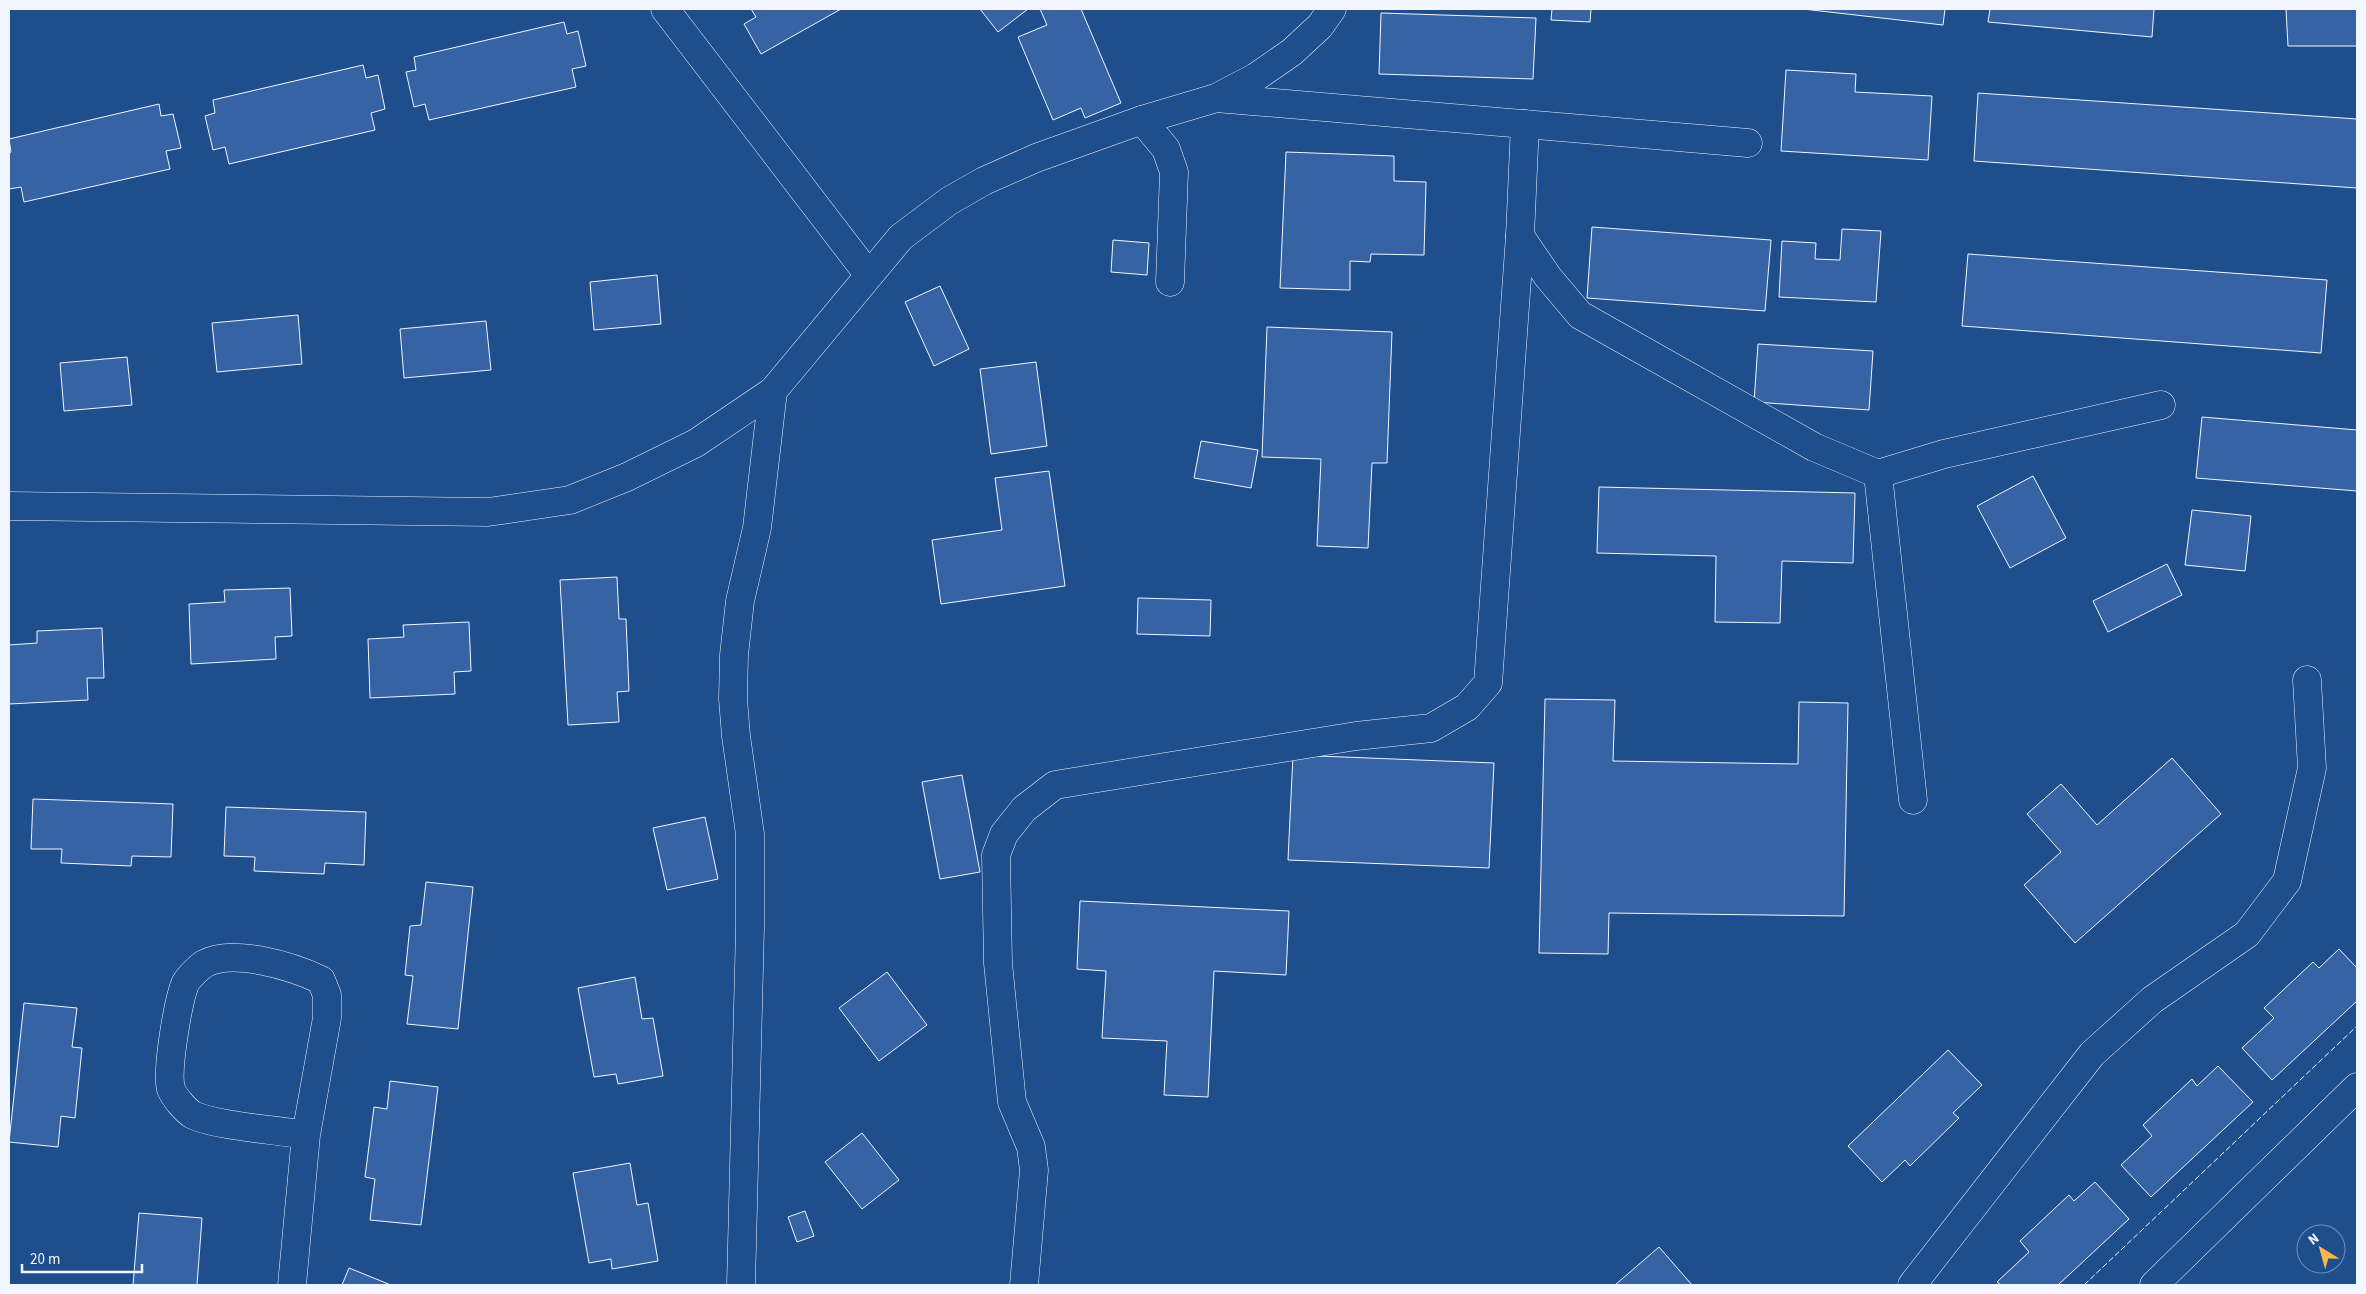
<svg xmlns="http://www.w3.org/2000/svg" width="2366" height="1294" viewBox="0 0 2366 1294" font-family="'Source Sans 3',sans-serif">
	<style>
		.building { fill: #3563a3; stroke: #f2f6ff }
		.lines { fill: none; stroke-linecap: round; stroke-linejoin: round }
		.minor-casing { stroke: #f2f6ff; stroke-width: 29 }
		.minor { stroke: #1f4e8c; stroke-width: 28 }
		.fence { stroke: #f2f6ff; stroke-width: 1; stroke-dasharray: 6 2.5; stroke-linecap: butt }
	</style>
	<rect width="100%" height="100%" fill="#1f4e8c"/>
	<g class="building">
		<polygon points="751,9 841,9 761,54 744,24 756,17"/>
		<polygon points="980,9 1028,9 998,32"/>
		<polygon points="1040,9 1081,9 1121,103 1085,118 1081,108 1053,120 1018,37 1047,25"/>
		<polygon points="1552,9 1591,9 1590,22 1551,20"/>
		<polygon points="1803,9 1945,9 1943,25"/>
		<polygon points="1990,9 2154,9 2152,37 1988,22"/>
		<polygon points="2286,9 2357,9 2357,46 2288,46"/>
		<polygon points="1381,13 1536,18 1533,79 1379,74"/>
		<polygon points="564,22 567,34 578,31 586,66 572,69 576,87 429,120 425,104 414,107 406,72 416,70 414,57"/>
		<polygon points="363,65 366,78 378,75 385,109 371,113 375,130 229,164 225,147 213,150 205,116 215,113 213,100"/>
		<polygon points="1786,70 1856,74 1855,92 1932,96 1928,160 1781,151"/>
		<polygon points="1978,93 2357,119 2357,188 1974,161"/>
		<polygon points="159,104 161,116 173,114 181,148 166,151 170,169 24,202 21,187 9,189 9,153 11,152 9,139"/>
		<polygon points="1286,152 1394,156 1394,181 1426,182 1424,255 1371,254 1370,262 1350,261 1350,290 1280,288"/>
		<polygon points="1592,227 1771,240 1765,311 1587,298"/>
		<polygon points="1842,229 1881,231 1876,302 1779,297 1782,241 1816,243 1815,259 1840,260"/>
		<polygon points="1113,240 1149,243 1147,275 1111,272"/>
		<polygon points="1968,254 2327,280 2321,353 1962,326"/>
		<polygon points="657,275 661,324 594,330 590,282"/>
		<polygon points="940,286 969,349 934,366 905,302"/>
		<polygon points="298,315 302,364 217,372 212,323"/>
		<polygon points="486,321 491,370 404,378 400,329"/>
		<polygon points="1267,327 1392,332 1387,463 1372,463 1368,548 1317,546 1321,459 1262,457"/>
		<polygon points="1758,344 1873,351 1869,410 1754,402"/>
		<polygon points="127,357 132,405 64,411 60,363"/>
		<polygon points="1036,362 1047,446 991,454 980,369"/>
		<polygon points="2202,417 2357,430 2357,491 2196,478"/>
		<polygon points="1201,441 1258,450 1251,488 1194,478"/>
		<polygon points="1049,471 1065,586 941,604 932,540 1002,530 995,478"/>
		<polygon points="2033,476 2066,538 2010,568 1977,506"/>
		<polygon points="1599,487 1855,493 1853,563 1782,561 1780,623 1715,622 1716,556 1597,553"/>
		<polygon points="2192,510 2251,516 2245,571 2185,565"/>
		<polygon points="2167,564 2182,595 2108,632 2093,601"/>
		<polygon points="617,577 619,619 626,619 629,691 617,692 619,722 568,725 560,580"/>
		<polygon points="290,588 292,636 275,637 276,659 191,664 189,604 225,602 224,590"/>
		<polygon points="1138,598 1211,600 1210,636 1137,634"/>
		<polygon points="469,622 471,671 454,672 455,694 370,698 368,639 404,637 403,625"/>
		<polygon points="102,628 104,678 87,678 88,700 9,704 9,645 37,643 37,631"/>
		<polygon points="1545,699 1615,700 1613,761 1798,764 1799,702 1848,703 1844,916 1609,913 1608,954 1539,953"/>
		<polygon points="1293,755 1494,763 1489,868 1288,860"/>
		<polygon points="2172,758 2221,814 2075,943 2024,885 2061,852 2027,814 2061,784 2097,825"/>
		<polygon points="962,775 980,872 940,879 922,782"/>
		<polygon points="33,799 173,804 171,857 132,856 131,866 61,863 62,849 31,849"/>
		<polygon points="226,807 366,812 364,865 325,863 324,874 254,871 255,857 224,856"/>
		<polygon points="705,817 718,879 667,890 653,828"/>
		<polygon points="426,882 473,887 458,1029 407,1024 413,976 405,975 410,926 421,925"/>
		<polygon points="1080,901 1289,911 1286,975 1214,971 1208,1097 1164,1095 1167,1041 1102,1038 1106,971 1077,969"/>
		<polygon points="2339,949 2357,968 2357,1001 2272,1080 2242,1048 2274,1018 2264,1008 2313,962 2319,968"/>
		<polygon points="887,972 927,1025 879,1061 839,1008"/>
		<polygon points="635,977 642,1019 653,1018 663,1076 618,1084 616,1074 594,1077 578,988"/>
		<polygon points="24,1003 77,1008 72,1047 82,1048 75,1118 61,1116 58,1147 9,1142"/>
		<polygon points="1948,1050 1982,1085 1953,1113 1959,1118 1910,1166 1905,1160 1882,1182 1848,1146"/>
		<polygon points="2218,1066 2253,1102 2151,1197 2121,1165 2152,1136 2143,1125 2192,1079 2197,1086"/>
		<polygon points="390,1081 438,1087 421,1225 370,1220 375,1179 365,1177 374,1107 387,1109"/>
		<polygon points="862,1133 899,1180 862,1209 825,1162"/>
		<polygon points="630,1163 637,1205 648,1203 658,1261 612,1269 611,1259 589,1263 573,1173"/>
		<polygon points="2095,1182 2129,1219 2058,1285 2001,1285 1997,1282 2029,1252 2020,1241 2069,1195 2074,1201"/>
		<polygon points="805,1211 814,1236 797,1242 788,1217"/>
		<polygon points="139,1213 202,1218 197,1285 133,1285"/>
		<polygon points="1659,1247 1692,1285 1615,1285"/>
		<polygon points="349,1268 391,1285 342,1285"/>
	</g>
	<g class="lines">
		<g class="minor-casing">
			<g id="minor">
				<polyline points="665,9 868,274"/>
				<polyline points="1216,98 1748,143"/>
				<polyline points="1142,120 1166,149 1174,172 1170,282"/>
				<polyline points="1525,124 1520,236 1548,277 1580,315 1814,447 1878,474 1944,454 2161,405"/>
				<polyline points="1878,474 1913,800"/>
				<polyline points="9,506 488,512 570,500 627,477 696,443 773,391 901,237 949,201 984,181 1036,158 1142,120 1216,98 1256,77 1292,52 1320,26 1332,9"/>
				<path d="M292,1285L306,1135L327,1018V995L321,980C292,966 232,948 204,964C198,968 188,978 185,984C178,1002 166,1071 171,1089C174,1097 186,1111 193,1115C216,1126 278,1130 306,1135"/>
				<polyline points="741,1285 750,928 750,834 736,736 733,699 734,655 740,601 757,528 773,391"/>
				<polyline points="1024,1285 1034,1170 1031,1147 1012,1102 998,963 996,855 1004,834 1024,809 1055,785 1356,736 1431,728 1467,707 1488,683 1520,236"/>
				<polyline points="1912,1285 2092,1054 2152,1000 2247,934 2287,881 2312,768 2307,680"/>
				<polyline points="2154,1285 2357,1087"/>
			</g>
		</g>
		<use href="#minor" class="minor"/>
		<polyline class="fence" points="2084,1285 2357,1026"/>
	</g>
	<rect width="2366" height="1294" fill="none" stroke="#f2f6ff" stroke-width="20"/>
	<g transform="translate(2321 1249) rotate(323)"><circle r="24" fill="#1f4e8c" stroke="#7391ba"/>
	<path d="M0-4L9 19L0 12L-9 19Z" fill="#ffb74d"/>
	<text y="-8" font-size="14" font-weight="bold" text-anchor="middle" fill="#f2f6ff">N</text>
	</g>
	<path d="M22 1264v8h120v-8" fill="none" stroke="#f2f6ff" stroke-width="2.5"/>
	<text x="30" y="1264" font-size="15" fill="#f2f6ff" stroke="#1f4e8c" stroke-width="4" paint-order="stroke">20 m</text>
</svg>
